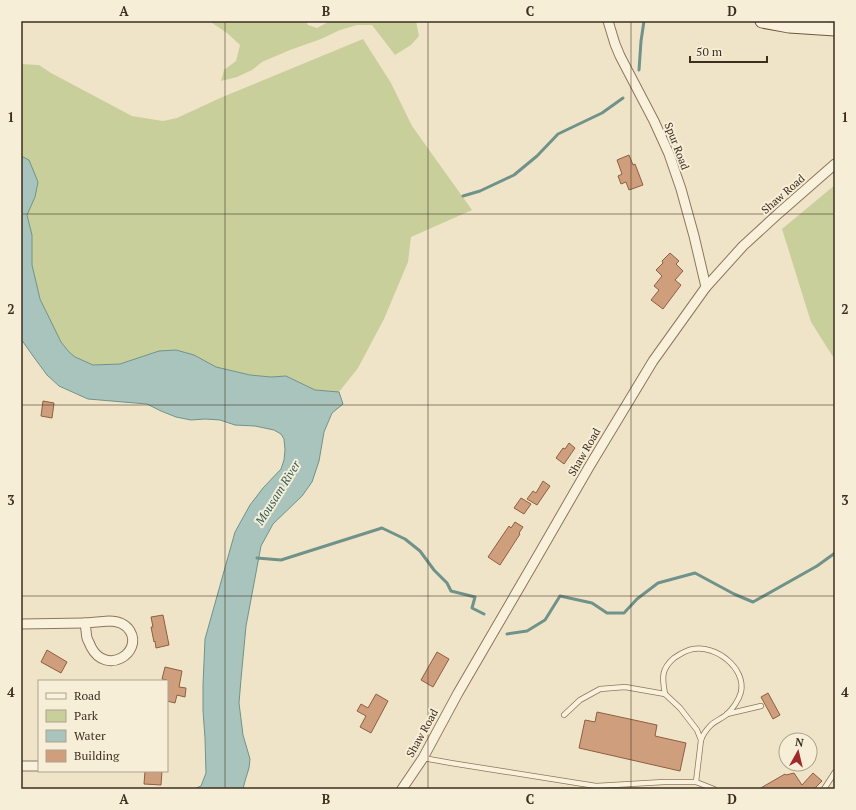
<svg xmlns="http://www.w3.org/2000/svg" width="856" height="810" viewBox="0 0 856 810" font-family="'PT Serif',serif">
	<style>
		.green { fill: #c9cf9b }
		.water { fill: #a9c4bc; stroke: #6f938a }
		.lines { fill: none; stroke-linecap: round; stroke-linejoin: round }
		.stream { stroke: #6f938a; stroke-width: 3 }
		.building { fill: #cf9f7d; stroke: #8d5f41 }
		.service-casing { stroke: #8d765c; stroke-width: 6 }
		.minor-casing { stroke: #8d765c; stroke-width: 11 }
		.secondary-casing { stroke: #6f573f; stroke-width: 15 }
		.service { stroke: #faf1dc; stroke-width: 4.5 }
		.minor { stroke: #faf1dc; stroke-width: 9 }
		.secondary { stroke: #faf1dc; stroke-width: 13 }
		.grid { fill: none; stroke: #3d2e20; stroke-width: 1; stroke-opacity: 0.55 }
		.labels { text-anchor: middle; stroke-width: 4; stroke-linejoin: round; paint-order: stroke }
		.street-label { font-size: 11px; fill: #3d2e20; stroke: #f7eed8 }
		.water-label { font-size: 12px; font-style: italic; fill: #2f5d5a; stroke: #f7eed8 }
		.neatline { fill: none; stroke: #3d2e20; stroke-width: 1.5 }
		.grid-label { font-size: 13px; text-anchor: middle; font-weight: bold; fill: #3d2e20 }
	</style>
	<rect width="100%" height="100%" fill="#f0e4c8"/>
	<g class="green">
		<polygon points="209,21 306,21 308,25 317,28 330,21 416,21 419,36 411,45 395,55 372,25 357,25 340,30 321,39 290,50 262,62 252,70 237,77 221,81 224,70 236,61 240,45 227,33"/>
		<polygon points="363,39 391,83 412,126 472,210 411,237 408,262 384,319 358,368 339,392 315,390 286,376 271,377 250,375 216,367 194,355 159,351 120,364 105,365 93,365 75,357 69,352 61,342 40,299 32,265 32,235 27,215 35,197 29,160 21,156 21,64 39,65 51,73 132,116 163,121 177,118 220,98"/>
		<polygon points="835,185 835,360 811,322 782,229"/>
	</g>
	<polygon class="water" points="21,156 29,160 38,182 35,197 27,215 32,235 32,265 40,299 61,342 69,352 75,357 93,365 120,364 159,351 176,350 194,355 216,367 250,375 271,377 286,376 315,390 339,392 343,404 332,413 324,432 319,461 312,482 302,496 273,524 261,546 246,626 241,679 239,703 243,735 250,759 249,768 245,781 243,789 194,789 201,786 206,773 205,738 203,711 203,685 205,639 235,532 250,505 263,488 281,469 284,460 285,450 284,439 281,434 274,430 255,426 235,425 220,420 205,419 191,420 176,417 161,411 147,404 88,399 59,386 47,375 33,356 21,339"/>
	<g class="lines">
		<g class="stream">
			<polyline points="639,70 641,41 644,21"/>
			<polyline points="463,196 480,191 514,175 537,156 558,134 602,113 623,98"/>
			<polyline points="257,558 281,560 382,528 405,539 420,551 434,570 447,583 451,591 475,597 472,608 484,614"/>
			<polyline points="507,634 527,631 545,620 560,596 592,603 607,613 624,613 637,599 658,583 695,573 734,594 753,602 817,566 835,553"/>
		</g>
	</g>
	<g class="building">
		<polygon points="629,155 633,165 635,164 643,185 629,190 626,182 621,184 618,176 622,174 617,160"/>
		<polygon points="670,253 679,261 676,264 683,271 675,280 681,285 663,309 651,300 659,290 654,286 662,276 656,270 663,263 662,261"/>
		<polygon points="43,401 54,403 52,418 41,416"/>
		<polygon points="569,443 575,448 564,464 556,458 563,448 565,449"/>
		<polygon points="543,481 550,486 537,505 527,499 533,491 536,493"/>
		<polygon points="521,498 531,504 524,514 514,508"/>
		<polygon points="515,522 523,527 519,533 520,534 500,565 488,557 509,526 511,528"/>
		<polygon points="163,615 169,645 156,648 155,641 154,642 151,627 153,627 151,617"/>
		<polygon points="47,650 67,662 61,673 41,662"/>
		<polygon points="437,652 449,659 433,687 421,680"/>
		<polygon points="165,667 182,671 179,687 186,688 185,697 177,695 175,703 167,701 167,680 162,679"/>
		<polygon points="768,693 780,715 773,719 761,697"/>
		<polygon points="376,694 388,701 371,733 360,727 366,716 357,711 361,704 368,708"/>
		<polygon points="597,712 657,725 655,736 686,743 680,771 579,748 585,720 595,722"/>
		<polygon points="145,771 162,771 161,785 144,784"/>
		<polygon points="794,773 802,785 813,773 822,781 814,789 759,789 785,774 786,775"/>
	</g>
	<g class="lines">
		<g class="service-casing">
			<g id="service">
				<path d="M665,694C662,678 661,669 674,658C680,654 686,650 693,649C716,645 746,668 741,692C739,700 732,710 726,715C721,719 715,721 711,725C706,730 703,734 701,740"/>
				<polyline points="727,714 761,706"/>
				<polyline points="423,758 451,763 596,786 664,782 696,782 701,740 697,730 680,708 665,694 625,687 600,689 580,700 564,715"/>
				<polyline points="696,782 714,789"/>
				<polyline points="824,789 835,772"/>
			</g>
		</g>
		<g class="minor-casing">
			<g id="minor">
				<polyline points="608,21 615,44 620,56 654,121 669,154 681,189 694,236 706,287"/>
				<path d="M109,621C118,621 125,623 130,631C143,653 106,676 91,647C90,644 88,641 87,638C86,633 86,628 85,623Z"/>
				<polyline points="21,624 85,623"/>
				<polyline points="21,766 39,766"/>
				<polyline points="402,789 423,758 458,693 540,552 589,467 653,361 706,287 743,246 779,213 835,164"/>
			</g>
		</g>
		<g class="secondary-casing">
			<polyline id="secondary" points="762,21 789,26 835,29"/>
		</g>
		<use href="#service" class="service"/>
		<use href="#minor" class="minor"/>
		<use href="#secondary" class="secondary"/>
	</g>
	<path class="grid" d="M225,21V789M428,21V789M631,21V789M21,214H835M21,405H835M21,596H835"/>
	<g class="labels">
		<g class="street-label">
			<text transform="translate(677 146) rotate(69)" y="4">Spur Road</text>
			<text transform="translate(783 194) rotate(-41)" y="4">Shaw Road</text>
			<text transform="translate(584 452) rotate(-60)" y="4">Shaw Road</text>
			<text transform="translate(422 733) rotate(-61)" y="4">Shaw Road</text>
		</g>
		<g class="water-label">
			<text transform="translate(278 493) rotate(-58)" y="4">Mousam River</text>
		</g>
	</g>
	<rect width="856" height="810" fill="none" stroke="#f7eed8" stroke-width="44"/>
	<rect x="38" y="680" width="130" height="92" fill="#f7eed8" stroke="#ada18e"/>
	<rect x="46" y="693" width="20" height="6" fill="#faf1dc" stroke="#ada18e"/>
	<text x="74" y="700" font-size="12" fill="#3d2e20">Road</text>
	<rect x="46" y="710" width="20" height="12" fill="#c9cf9b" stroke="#ada18e"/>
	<text x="74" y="720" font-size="12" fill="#3d2e20">Park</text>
	<rect x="46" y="730" width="20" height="12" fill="#a9c4bc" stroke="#ada18e"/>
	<text x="74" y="740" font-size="12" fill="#3d2e20">Water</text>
	<rect x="46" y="750" width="20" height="12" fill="#cf9f7d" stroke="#ada18e"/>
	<text x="74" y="760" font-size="12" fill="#3d2e20">Building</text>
	<g transform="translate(798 752) rotate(8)"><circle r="19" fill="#f7eed8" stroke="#ada18e"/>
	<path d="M0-3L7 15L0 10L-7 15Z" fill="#9e2a2b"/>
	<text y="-6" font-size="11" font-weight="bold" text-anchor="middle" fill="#3d2e20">N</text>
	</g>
	<path d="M690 56v6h77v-6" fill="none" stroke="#3d2e20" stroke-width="2"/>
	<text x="696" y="56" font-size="12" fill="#3d2e20" stroke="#f7eed8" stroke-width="3" paint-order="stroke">50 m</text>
	<rect x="22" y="22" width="812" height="766" class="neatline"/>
	<g class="grid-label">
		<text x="124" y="16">A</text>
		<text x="326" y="16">B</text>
		<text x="530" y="16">C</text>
		<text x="732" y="16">D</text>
		<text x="11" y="122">1</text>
		<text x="845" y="122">1</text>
		<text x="11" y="314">2</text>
		<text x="845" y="314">2</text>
		<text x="11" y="505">3</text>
		<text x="845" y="505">3</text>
		<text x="11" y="697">4</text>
		<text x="845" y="697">4</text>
		<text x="124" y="804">A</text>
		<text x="326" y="804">B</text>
		<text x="530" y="804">C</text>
		<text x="732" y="804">D</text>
	</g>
</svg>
